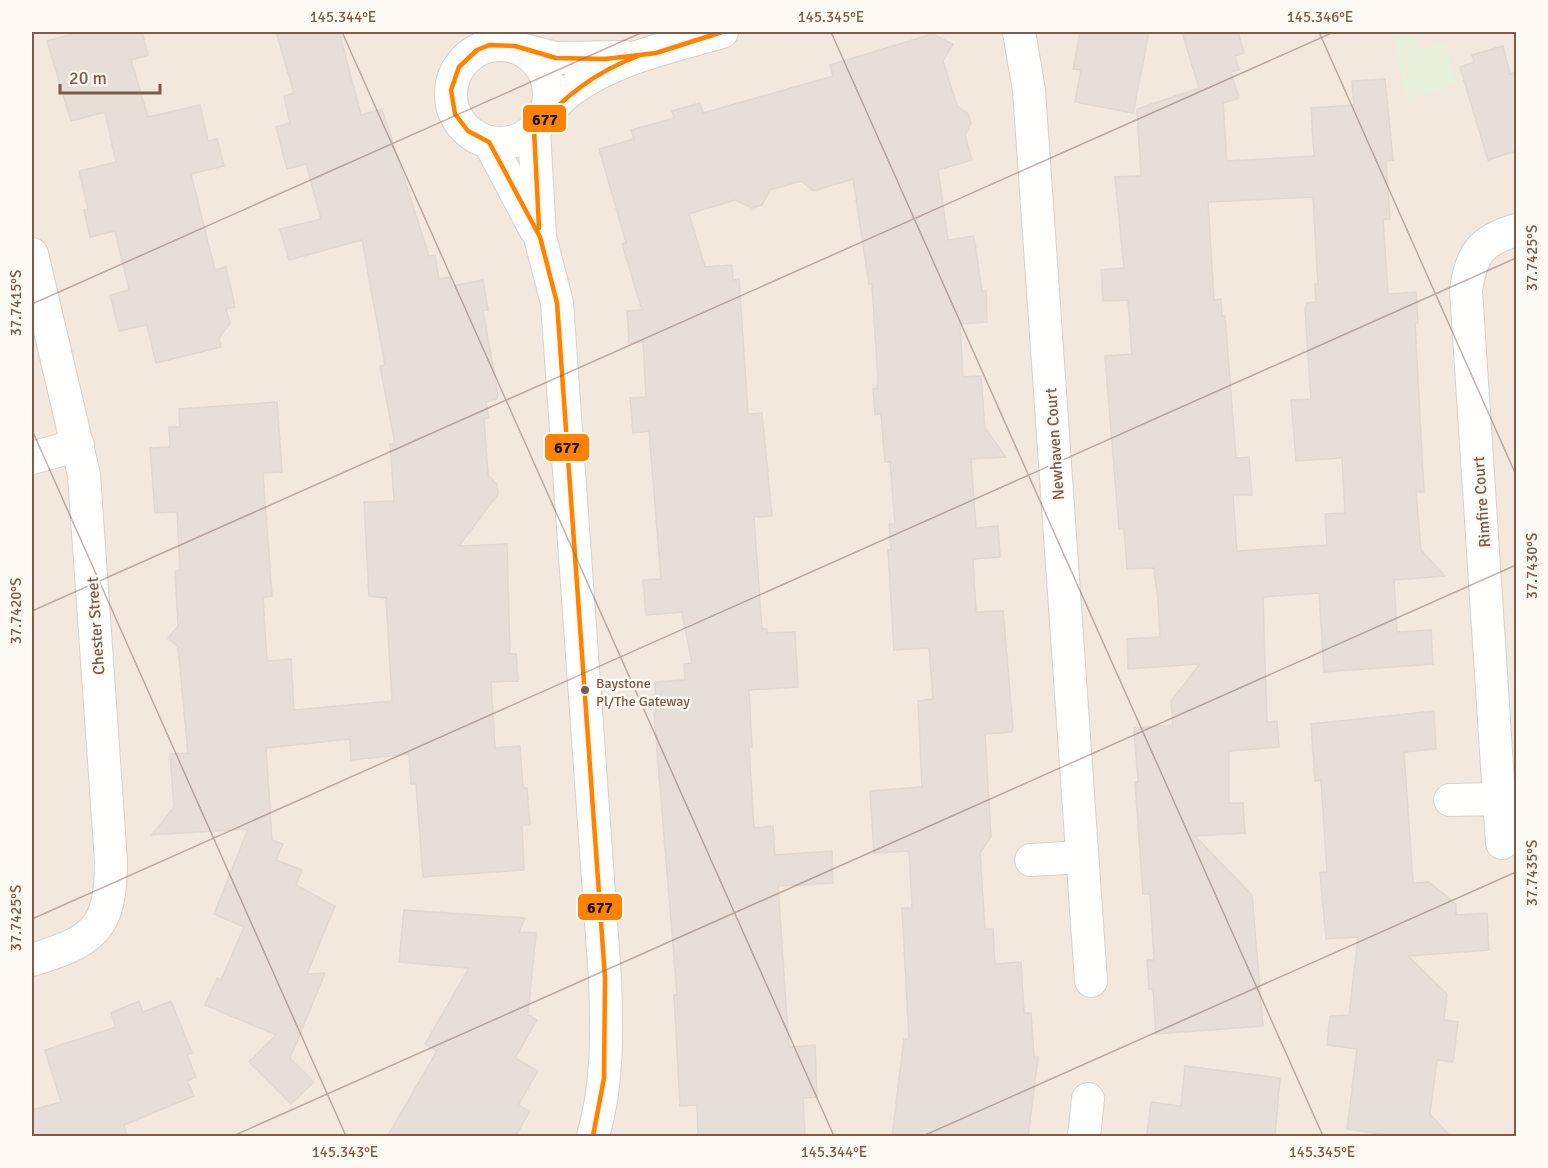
<svg xmlns="http://www.w3.org/2000/svg" width="1548" height="1168" viewBox="0 0 1548 1168" font-family="Signika,sans-serif">
	<style>
		.residential { fill: #f2e8de }
		.green { fill: #e7f0db }
		.building { fill: #e6ded7; stroke: #e2d8d2; stroke-width: 1.5; fill-rule: evenodd }
		.lines { fill: none; stroke-linecap: round; stroke-linejoin: round }
		.minor-casing { stroke: #d7d1cb; stroke-width: 34 }
		.minor { stroke: #fefefd; stroke-width: 32 }
		.bus-1-casing { stroke: #fffaf3; stroke-width: 9 }
		.bus-1 { stroke: #ff8200; stroke-width: 4.5 }
		.ticks { fill: none; stroke: #7a5c4d; stroke-width: 1.5; stroke-opacity: 0.45 }
		.bus-dot { fill: #7a5c4d; stroke: #fffaf3; stroke-width: 2 }
		.labels { text-anchor: middle; stroke-width: 5; stroke-linejoin: round; paint-order: stroke }
		.bus-label { font-size: 14px; fill: #7a5c4d; stroke: #fffaf3; text-anchor: start }
		.street-label { font-size: 16px; fill: #7a5c4d; stroke: #fffaf3 }
		.line-badge { stroke: #fffaf3; stroke-width: 2 }
		.pale-badge-label { font-size: 16px; text-anchor: middle; font-weight: bold; fill: #111 }
		.neatline { fill: none; stroke: #7a5c4d; stroke-width: 2 }
		.ticks-label { font-size: 15px; text-anchor: middle; fill: #7a5c4d }
	</style>
	<rect width="100%" height="100%" fill="#f9f5f0"/>
	<rect class="residential" x="32" y="32" width="1484" height="1104"/>
	<polygon class="green" points="1392,32 1414,32 1419,50 1445,43 1457,84 1406,99"/>
	<g class="building">
		<polygon points="80,32 142,32 148,55 131,60 148,117 200,105 208,141 217,139 224,166 191,174 215,270 226,267 235,307 226,309 230,323 219,338 221,347 156,363 147,325 119,331 110,295 129,290 115,231 90,237 84,210 88,209 79,171 116,162 105,112 71,121 47,41"/>
		<polygon points="276,32 339,32 361,115 382,109 429,256 435,255 439,279 450,277 452,286 483,280 488,310 483,310 498,395 497,399 486,402 489,418 484,419 488,475 497,484 498,494 459,546 507,544 510,654 516,654 518,681 491,682 495,748 520,746 523,788 527,788 530,825 522,825 524,870 423,877 416,784 411,784 409,754 351,760 350,739 266,748 272,840 283,844 276,860 302,870 296,885 335,906 307,974 325,973 290,1058 314,1082 291,1104 249,1062 276,1035 205,1005 217,978 221,980 244,927 214,914 248,829 152,835 174,807 170,754 188,753 178,647 168,638 178,626 175,571 180,570 177,512 155,513 150,448 170,447 169,427 180,427 179,409 277,402 282,472 263,473 272,596 263,597 267,661 291,659 294,710 392,701 386,598 369,596 364,502 394,501 390,444 395,444 380,366 385,365 362,240 289,260 280,229 321,219 306,164 287,169 276,127 290,123 284,96 294,93"/>
		<polygon points="1080,32 1149,32 1133,113 1075,102 1081,70 1073,69"/>
		<path d="M1182,32H1238L1244,53L1235,56L1239,70L1231,72L1239,98L1223,103L1227,161L1314,156L1311,108L1354,105L1352,81L1385,79L1393,160L1386,161L1390,219H1383L1388,294L1416,292L1418,323H1415L1424,492H1416L1421,550L1445,576L1394,580L1397,632L1431,630L1433,664L1324,672L1319,593L1263,597L1267,722L1277,721L1279,747L1229,751V803H1243L1245,833L1195,836L1252,895L1263,1026L1156,1034L1153,989H1149L1147,960H1154L1150,894H1143L1135,782H1138L1134,728L1173,725L1171,701L1200,664L1128,669L1127,639L1160,637L1158,601L1154,568L1127,569L1124,529H1119L1105,356L1132,354L1128,300L1103,301L1101,270L1124,268L1115,177L1141,176L1137,109L1199,88ZM1313,197L1318,284H1315L1316,302L1307,303L1305,309L1311,399L1291,400L1296,461L1342,458L1345,513L1325,514L1327,545L1237,551L1233,495H1252L1249,457L1236,458L1225,316H1222L1221,299L1214,300L1208,202Z"/>
		<polygon points="932,34 953,44 943,61 957,106 968,114 971,123 965,135 972,160 938,170 948,240 974,236 982,291 986,291 987,322 960,324 963,377 981,376 985,428 1006,457 971,459 976,528 998,526 1000,557 973,559 976,612 1003,611 1013,727 1012,732 985,734 991,837 980,853 985,929 993,929 995,964 1021,962 1024,1013 1031,1013 1034,1057 1038,1057 1028,1137 892,1137 904,1039 909,1039 902,908 912,908 909,851 874,853 870,791 922,787 918,701 933,699 929,648 894,650 888,550 891,550 889,524 895,524 890,462 885,462 881,414 875,415 873,389 877,388 878,382 872,284 869,284 853,179 814,191 801,181 770,190 762,205 752,208 735,200 689,214 705,267 732,265 733,280 739,279 748,414 762,413 772,516 754,517 762,629 767,629 767,633 795,632 798,687 749,690 752,747 749,747 754,828 773,826 775,855 832,851 833,883 778,886 789,1047 815,1045 817,1097 803,1098 805,1137 698,1137 697,1105 680,1106 674,995 677,995 654,713 656,713 655,682 685,680 684,664 692,663 682,612 646,615 643,580 661,579 649,431 633,433 630,398 646,397 643,342 629,343 627,311 642,310 622,244 626,242 599,149 634,139 631,130 674,118 672,111 700,103 703,113 833,76 830,65"/>
		<polygon points="1503,46 1510,74 1516,72 1516,151 1488,160 1460,67 1474,62 1472,55"/>
		<polygon points="1434,711 1436,749 1404,752 1413,883 1429,882 1456,904 1456,915 1487,913 1489,950 1408,956 1447,994 1444,1020 1458,1022 1453,1062 1437,1060 1430,1114 1451,1137 1405,1137 1347,1129 1357,1049 1327,1045 1330,1016 1349,1015 1358,937 1326,939 1320,873 1327,872 1321,780 1315,781 1311,724"/>
		<polygon points="404,910 525,918 519,932 536,933 528,1015 537,1020 515,1058 538,1071 518,1105 530,1111 515,1137 387,1137 437,1051 425,1044 469,968 399,962"/>
		<polygon points="139,1001 143,1012 171,1001 192,1053 187,1055 196,1077 187,1081 194,1096 124,1125 127,1137 32,1137 32,1110 61,1102 45,1050 116,1027 111,1013"/>
		<polygon points="1185,1066 1280,1078 1275,1137 1171,1137 1147,1134 1151,1102 1181,1106"/>
	</g>
	<g class="lines">
		<g class="minor-casing">
			<g id="minor">
				<polyline points="1019,32 1029,90 1091,981"/>
				<circle cx="500" cy="94" r="49"/>
				<polyline points="524,50 556,58 625,57"/>
				<path d="M544,116C553,108 561,97 571,90C615,58 671,47 722,32"/>
				<path d="M534,130L540,237L557,303L605,978C607,1031 608,1085 593,1136"/>
				<polyline points="489,142 535,229"/>
				<path d="M32,254L84,475L111,861C111,929 94,941 32,960"/>
				<polyline points="32,458 78,445"/>
				<polyline points="1450,800 1499,799"/>
				<path d="M1502,843L1466,290C1472,253 1480,241 1516,230"/>
				<polyline points="1031,860 1082,857"/>
				<polyline points="1084,1136 1088,1099"/>
			</g>
		</g>
		<use href="#minor" class="minor"/>
		<g class="bus-1-casing">
			<g id="bus-1">
				<path d="M539,228L534,130C565,96 595,72 638,56"/>
				<polyline points="593,1136 604,1078 605,978 557,303 540,237 489,142 468,131 455,114 451,90 459,67 477,50 489,45 515,46 556,58 605,59 656,53 722,32"/>
			</g>
		</g>
		<use href="#bus-1" class="bus-1"/>
	</g>
	<path class="ticks" d="M342,32L834,1136M831,32L1323,1136M1319,32L1516,475M32,304L643,32M32,430L346,1136M32,611L1334,32M32,919L1516,258M233,1136L1516,565M923,1136L1516,872"/>
	<circle class="bus-dot" cx="585" cy="690" r="5"/>
	<g class="labels">
		<g class="bus-label">
			<text x="596" y="688">Baystone<tspan x="596" dy="18">Pl/The Gateway</tspan></text>
		</g>
		<g class="street-label">
			<text transform="translate(1054 444) rotate(-94)" y="6">Newhaven Court</text>
			<text transform="translate(1481 502) rotate(-94)" y="6">Rimfire Court</text>
			<text transform="translate(95 626) rotate(-94)" y="6">Chester Street</text>
		</g>
	</g>
	<g class="line-badge">
		<rect x="522" y="104" width="45" height="29" rx="6" fill="#ff8200"/>
		<rect x="544" y="433" width="46" height="29" rx="6" fill="#ff8200"/>
		<rect x="577" y="893" width="46" height="28" rx="6" fill="#ff8200"/>
	</g>
	<g class="pale-badge-label">
		<text x="545" y="125">677</text>
		<text x="567" y="453">677</text>
		<text x="600" y="913">677</text>
	</g>
	<rect width="1548" height="1168" fill="none" stroke="#fffaf3" stroke-width="66"/>
	<path d="M60 84v9h100v-9" fill="none" stroke="#7a5c4d" stroke-width="3"/>
	<text x="69" y="84" font-size="18" fill="#7a5c4d" stroke="#fffaf3" stroke-width="4.5" paint-order="stroke">20 m</text>
	<rect x="33" y="33" width="1482" height="1102" class="neatline"/>
	<g class="ticks-label">
		<text x="343" y="22">145.344°E</text>
		<text x="831" y="22">145.345°E</text>
		<text x="1320" y="22">145.346°E</text>
		<text transform="translate(1532 258) rotate(-90)" y="5">37.7425°S</text>
		<text transform="translate(16 303) rotate(-90)" y="5">37.7415°S</text>
		<text transform="translate(1532 566) rotate(-90)" y="5">37.7430°S</text>
		<text transform="translate(16 611) rotate(-90)" y="5">37.7420°S</text>
		<text transform="translate(1532 873) rotate(-90)" y="5">37.7435°S</text>
		<text transform="translate(16 918) rotate(-90)" y="5">37.7425°S</text>
		<text x="345" y="1157">145.343°E</text>
		<text x="834" y="1157">145.344°E</text>
		<text x="1322" y="1157">145.345°E</text>
	</g>
</svg>
